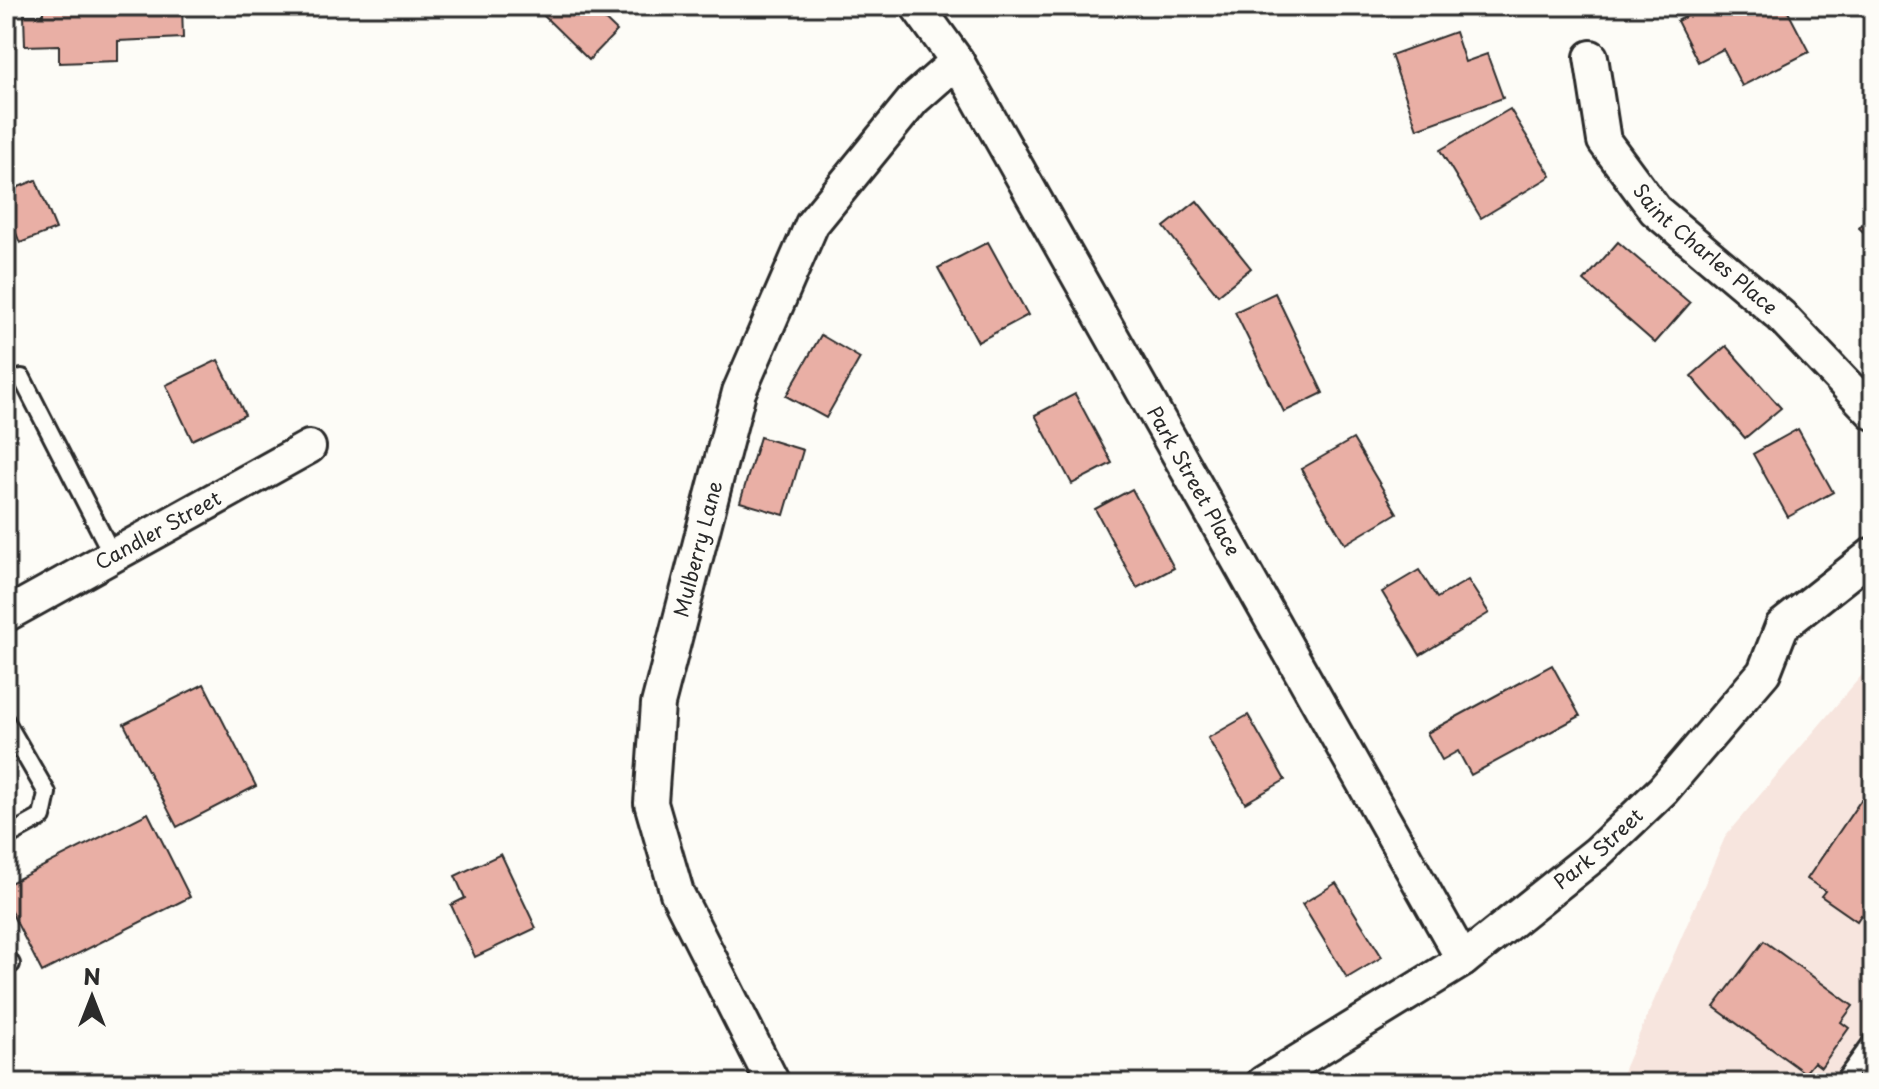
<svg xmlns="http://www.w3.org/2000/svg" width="1879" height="1089" viewBox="0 0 1879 1089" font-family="'Playpen Sans',sans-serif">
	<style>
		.built { fill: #f7e5de }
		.building { fill: #e9afa5; stroke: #2b2b2b; stroke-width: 2 }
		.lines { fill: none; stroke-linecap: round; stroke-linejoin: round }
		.service-casing { stroke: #2b2b2b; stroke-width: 22 }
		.minor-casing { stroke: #2b2b2b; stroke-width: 38 }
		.service { stroke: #fdfcf7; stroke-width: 16 }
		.minor { stroke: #fdfcf7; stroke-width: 32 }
		.labels { text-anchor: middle; stroke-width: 6; stroke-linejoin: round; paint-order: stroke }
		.street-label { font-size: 20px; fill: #2b2b2b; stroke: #fdfcf7 }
	</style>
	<rect width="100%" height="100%" fill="#fdfcf7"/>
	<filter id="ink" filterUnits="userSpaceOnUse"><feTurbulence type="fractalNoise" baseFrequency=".0125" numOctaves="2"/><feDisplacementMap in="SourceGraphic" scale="16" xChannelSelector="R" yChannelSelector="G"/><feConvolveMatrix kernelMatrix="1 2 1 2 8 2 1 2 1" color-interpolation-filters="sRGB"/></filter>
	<g filter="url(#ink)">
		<polygon class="built" points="1873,662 1873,1083 1618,1083 1726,835"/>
		<g class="building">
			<polygon points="43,6 182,6 183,38 118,41 118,61 59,63 59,45 25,46 24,15 43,15"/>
			<polygon points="546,6 591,6 617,31 589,60 540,12"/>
			<polygon points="1453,6 1471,6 1462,15"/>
			<polygon points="1706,6 1785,6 1809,52 1742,86 1723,49 1698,62 1677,21"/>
			<polygon points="1455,32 1465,62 1487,54 1503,98 1417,129 1391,55"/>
			<polygon points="1510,109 1551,176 1481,218 1440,150"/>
			<polygon points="36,180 56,229 20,243 6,208 6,192"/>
			<polygon points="1197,201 1251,268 1218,295 1164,227"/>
			<polygon points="1873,212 1873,241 1859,228"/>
			<polygon points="988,242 1028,315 978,342 938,268"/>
			<polygon points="1618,242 1690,303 1655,343 1584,281"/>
			<polygon points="1275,293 1323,393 1284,412 1235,312"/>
			<polygon points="821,335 860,358 826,418 786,396"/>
			<polygon points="1726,346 1781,408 1745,438 1691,376"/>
			<polygon points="218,360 245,415 192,440 166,385"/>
			<polygon points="1075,394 1112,463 1072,484 1035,415"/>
			<polygon points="1798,429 1833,492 1788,517 1753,454"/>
			<polygon points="760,437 803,450 784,515 740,502"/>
			<polygon points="1353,439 1397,513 1345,544 1301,469"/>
			<polygon points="1132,489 1174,568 1137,588 1095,509"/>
			<polygon points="1419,570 1437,598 1468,580 1489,613 1420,655 1382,592"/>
			<polygon points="1552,665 1580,716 1471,775 1458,751 1442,760 1427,733"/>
			<polygon points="204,684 256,786 177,827 124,724"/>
			<polygon points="1248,715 1285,780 1245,803 1208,738"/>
			<polygon points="1861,800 1873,808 1873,924 1861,915 1857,921 1821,896 1825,891 1807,879"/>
			<polygon points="148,813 190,897 42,972 6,902 6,885"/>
			<polygon points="501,854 536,928 475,957 451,905 465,898 455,876"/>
			<polygon points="1336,883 1382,957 1347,978 1302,904"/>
			<polygon points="1764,941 1853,1006 1841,1022 1849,1028 1821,1067 1814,1062 1805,1073 1714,1007"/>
		</g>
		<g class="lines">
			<g class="service-casing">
				<g id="service">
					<polyline points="22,378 112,554"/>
					<polyline points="6,722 47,793 42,817 6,837"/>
					<polyline points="6,956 11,964"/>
					<polyline points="1852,1083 1846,1078 1873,1041"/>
				</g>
			</g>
			<g class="minor-casing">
				<g id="minor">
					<path id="s1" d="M917,6L957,61L1463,960"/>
					<path id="s2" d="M1591,57L1604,141L1655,210L1781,316L1873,413"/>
					<path id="s3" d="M6,615L309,447"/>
					<path id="s4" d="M773,1083L677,893L651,803L658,704L739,392L812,224L914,99L957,61"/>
					<path id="s5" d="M1263,1083L1463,960L1598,852L1663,790L1764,672L1782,626L1873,554"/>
				</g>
			</g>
			<use href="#service" class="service"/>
			<use href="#minor" class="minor"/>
		</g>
	</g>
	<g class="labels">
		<g class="street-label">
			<text dy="7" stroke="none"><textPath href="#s2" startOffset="234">Saint Charles Place</textPath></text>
			<text dy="7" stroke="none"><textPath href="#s1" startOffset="550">Park Street Place</textPath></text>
			<text dy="7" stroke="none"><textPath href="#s3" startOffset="174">Candler Street</textPath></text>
			<text dy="7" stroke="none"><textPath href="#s4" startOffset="566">Mulberry Lane</textPath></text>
			<text dy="7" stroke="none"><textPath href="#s5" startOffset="410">Park Street</textPath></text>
		</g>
	</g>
	<rect width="1879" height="1089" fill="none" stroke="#fdfcf7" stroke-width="32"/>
	<rect x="16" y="16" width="1847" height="1057" fill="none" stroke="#2b2b2b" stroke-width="3" filter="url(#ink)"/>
	<g transform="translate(92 997)" stroke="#fdfcf7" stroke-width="6" paint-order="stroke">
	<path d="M0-6L14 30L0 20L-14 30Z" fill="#2b2b2b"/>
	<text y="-12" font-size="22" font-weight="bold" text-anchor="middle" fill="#2b2b2b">N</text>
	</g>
</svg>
